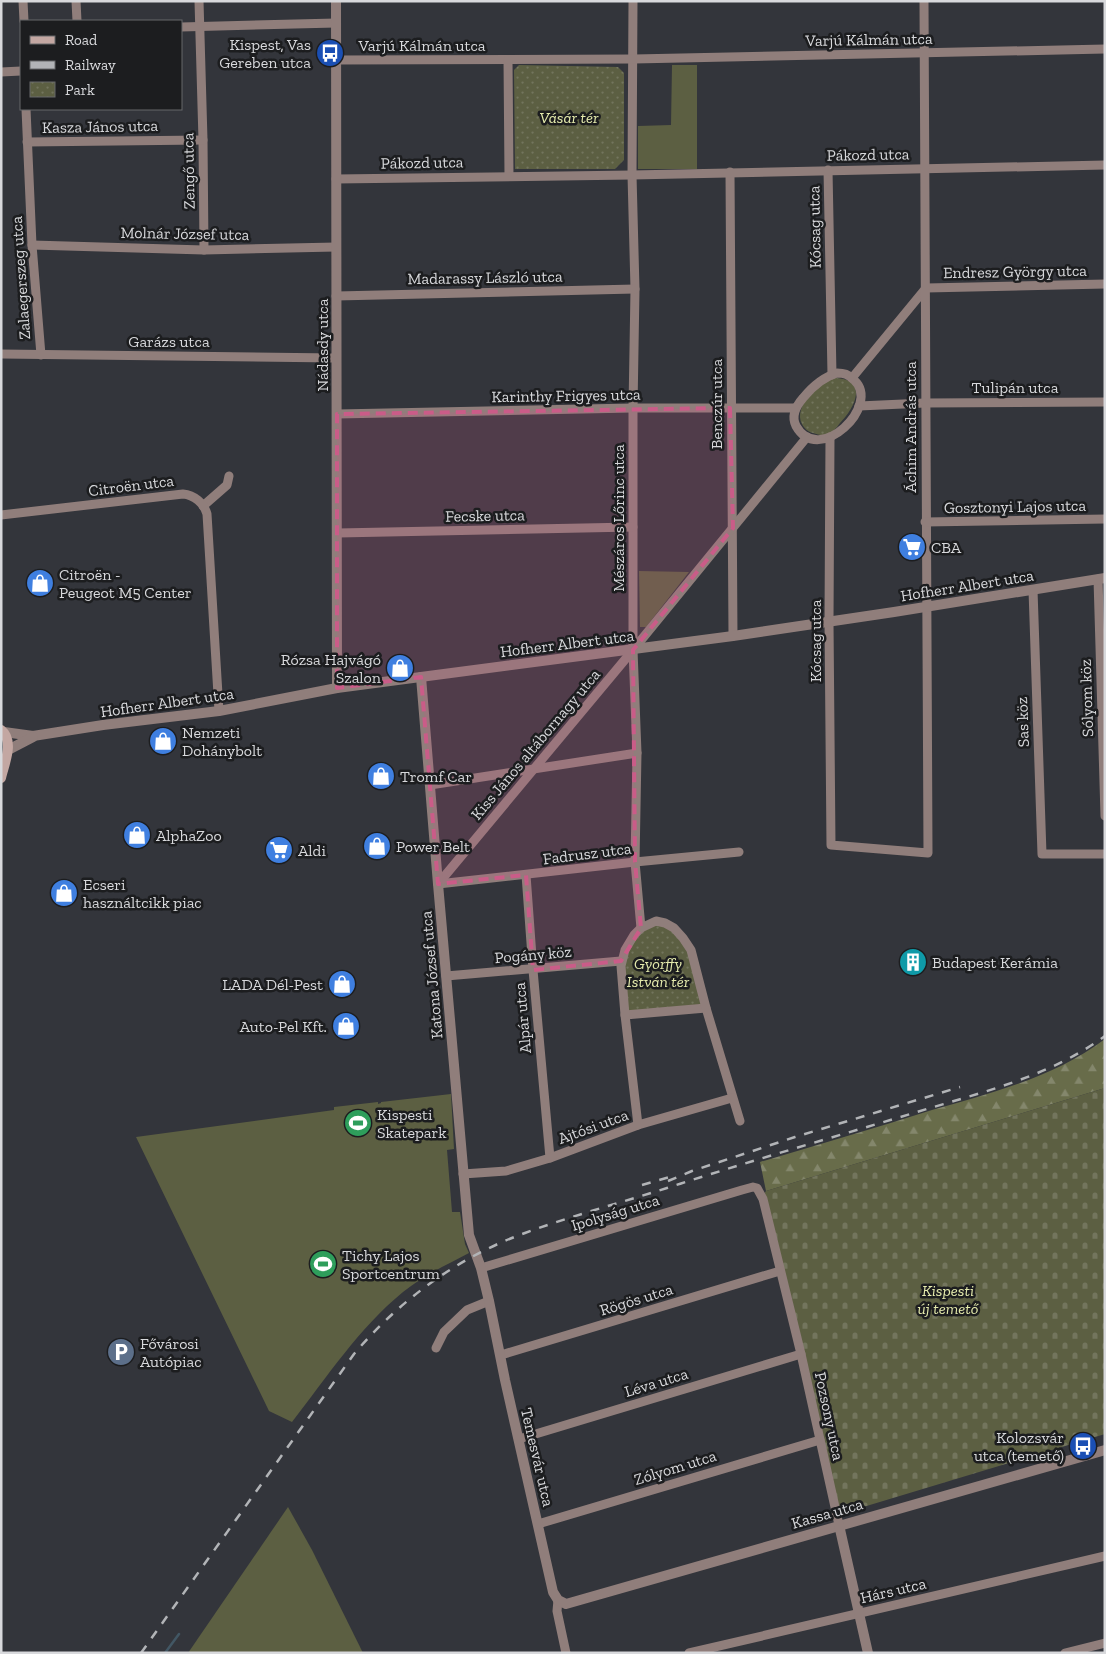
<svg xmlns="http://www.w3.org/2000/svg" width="1106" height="1654" viewBox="0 0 1106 1654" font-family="'Zilla Slab',serif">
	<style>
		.grass { fill: #5c5f42 }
		.forest { fill: url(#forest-firs) }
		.cemetery { fill: url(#cemetery-stones) }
		.park { fill: url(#park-dots) }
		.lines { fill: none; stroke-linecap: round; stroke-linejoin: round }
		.stream { stroke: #425764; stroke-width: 2.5 }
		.minor { stroke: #907e7b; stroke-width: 9 }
		.tertiary { stroke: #907e7b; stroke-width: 10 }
		.secondary { stroke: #c3a7a2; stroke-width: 10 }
		.rail { stroke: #b2b4b7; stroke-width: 2.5; stroke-dasharray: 9 9; stroke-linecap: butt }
		.marked { fill: #ca5c88; fill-opacity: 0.2; stroke: #ca5c88; stroke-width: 4; stroke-dasharray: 10 6; stroke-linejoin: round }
		.labels { text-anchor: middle; stroke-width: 5; stroke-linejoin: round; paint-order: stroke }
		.street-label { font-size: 16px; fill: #d8d9dc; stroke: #1c1d1f }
		.poi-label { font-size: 16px; fill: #d8d9dc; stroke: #1c1d1f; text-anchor: start }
		.park-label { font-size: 16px; font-style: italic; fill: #e5ebad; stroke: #1c1d1f }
	</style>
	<defs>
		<pattern id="forest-firs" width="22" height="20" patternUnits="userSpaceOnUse" patternTransform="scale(1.25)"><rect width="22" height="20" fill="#686c4a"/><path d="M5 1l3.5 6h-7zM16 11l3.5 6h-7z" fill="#84876c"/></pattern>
		<pattern id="cemetery-stones" width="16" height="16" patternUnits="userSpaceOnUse" patternTransform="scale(1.25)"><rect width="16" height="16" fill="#5c5f42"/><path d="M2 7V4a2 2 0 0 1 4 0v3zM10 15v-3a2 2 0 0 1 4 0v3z" fill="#73755d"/></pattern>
		<pattern id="park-dots" width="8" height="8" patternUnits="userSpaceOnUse" patternTransform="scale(1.25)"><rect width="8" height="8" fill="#5c5f42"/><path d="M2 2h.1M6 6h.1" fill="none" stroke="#73755d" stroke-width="1.8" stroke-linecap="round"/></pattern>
	</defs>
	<rect width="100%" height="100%" fill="#33353b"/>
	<g class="grass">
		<polygon points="672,65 697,65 697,169 638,169 638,126 671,125"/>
		<polygon points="639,571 689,572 646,627 640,627"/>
		<path d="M451,1094L454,1149L447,1150L452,1212H460L465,1244L469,1253C446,1265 423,1276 403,1292C359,1328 327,1377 292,1422L269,1411L136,1137L334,1110V1107L378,1102V1104L381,1103V1102Z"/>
		<polygon points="288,1507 312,1550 363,1653 188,1653"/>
	</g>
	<path class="forest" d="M1105,1039V1088L766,1191L760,1162C818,1145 875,1128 932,1110C991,1093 1055,1077 1105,1039Z"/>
	<polygon class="cemetery" points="1105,1088 1105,1434 840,1514 761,1198 766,1191"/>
	<g class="park">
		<polygon points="519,65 618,67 624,73 624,160 615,169 515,169 514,70"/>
		<path d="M833,378C869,378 856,407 840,423C837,427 833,432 829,434C824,436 818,435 813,433C808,432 804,428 802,424C793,407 818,382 833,378Z"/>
		<polygon points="656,921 683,938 706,1008 625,1015 621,966 634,935"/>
	</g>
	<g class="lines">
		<polyline class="stream" points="165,1653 179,1634"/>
		<g class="minor">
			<polyline points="23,1 24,21"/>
			<polyline points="76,1 77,21"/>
			<polyline points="199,1 203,140 204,250"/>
			<polyline points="633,1 632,175 635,289 633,408 633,650 637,753 635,862 641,928"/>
			<polyline points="181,27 336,23"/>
			<polyline points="336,60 634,59 1105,49"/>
			<polyline points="508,60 509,176"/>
			<polyline points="1,72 21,71"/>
			<polyline points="26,109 32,245 41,355"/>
			<polyline points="27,142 203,140"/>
			<polyline points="828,170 832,375"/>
			<polyline points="730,172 733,636"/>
			<polyline points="336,179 632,175 1105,165"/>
			<polyline points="32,245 204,250 336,247"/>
			<polyline points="336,296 635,289"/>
			<polyline points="1,354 336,358"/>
			<path d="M837,373C844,373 848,374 854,380C882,405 819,467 796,426C791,416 796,406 803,398C812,387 823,377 837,373Z"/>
			<polyline points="852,378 926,288 1105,284"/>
			<polyline points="859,406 925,403 1105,402"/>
			<polyline points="337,414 633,408 796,408"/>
			<polyline points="830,437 829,622 831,845 928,853 924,1"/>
			<polyline points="203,506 227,485 229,476"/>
			<path d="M1,515L183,494C194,495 204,503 207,514L219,711"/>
			<polyline points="925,522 1105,519"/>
			<polyline points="338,533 633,527"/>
			<polyline points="1098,579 1105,816"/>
			<polyline points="1033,590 1042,854 1105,854"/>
			<polyline points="430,785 637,753"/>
			<polyline points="526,875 533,970 550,1158"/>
			<polyline points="438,884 633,650 807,437"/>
			<polyline points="438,884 635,862 739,852"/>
			<polyline points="446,976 621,961"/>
			<polyline points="625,1015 706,1008"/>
			<polyline points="638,1125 625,1015 621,966 625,950 634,935 641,928 656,921 665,923 674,928 683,938 691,950 706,1008 740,1121"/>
			<polyline points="463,1174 506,1171 550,1158 638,1125 732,1098"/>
			<polyline points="481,1268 742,1190 753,1187 757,1188 763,1199 801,1354 839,1525"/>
			<polyline points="436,1348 444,1332 467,1310 489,1301"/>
			<polyline points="501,1355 780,1271"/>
			<polyline points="519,1439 801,1354"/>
			<polyline points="538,1524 820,1440"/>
			<polyline points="558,1600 557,1611 566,1653"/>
			<polyline points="689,1653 1105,1556"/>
			<polyline points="1065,1653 1105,1643"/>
		</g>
		<g class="tertiary">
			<polyline points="336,1 337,688"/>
			<polyline points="421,677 438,884 469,1235 481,1268 489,1301 505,1380 553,1592 558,1600 566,1604 1105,1450"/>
			<polyline points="4,732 33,736 103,725 219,711 337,688 733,636 894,612 1105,578"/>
			<polyline points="8,750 33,737"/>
			<polyline points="839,1525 868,1653"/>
		</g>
		<path class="secondary" d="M1,730C15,741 4,764 1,778"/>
		<g class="rail">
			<polyline points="668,1181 692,1171 795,1137 960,1087"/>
			<polyline points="642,1185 673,1176"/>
			<path d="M141,1653L354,1354C400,1300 458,1257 525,1233C571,1216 620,1203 667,1188C750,1161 834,1137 917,1112C982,1092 1049,1077 1105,1036"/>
		</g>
	</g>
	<path class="marked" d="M730,408L733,528L633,650L635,862L641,928L621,961L533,970L526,875L438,884L421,677L337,688V414Z"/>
	<defs>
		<g id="bus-disc" transform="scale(1.4375)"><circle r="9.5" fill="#1a4fb4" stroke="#1c1d1f"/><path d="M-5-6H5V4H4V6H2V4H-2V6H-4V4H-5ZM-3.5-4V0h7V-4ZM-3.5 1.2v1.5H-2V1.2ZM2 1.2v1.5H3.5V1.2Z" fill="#fff"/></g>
		<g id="supermarket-disc" transform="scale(1.4375)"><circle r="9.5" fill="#3f7fe0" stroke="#1c1d1f"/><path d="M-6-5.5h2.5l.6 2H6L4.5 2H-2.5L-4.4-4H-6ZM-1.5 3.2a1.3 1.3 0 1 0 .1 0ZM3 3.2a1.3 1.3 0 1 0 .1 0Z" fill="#fff"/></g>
		<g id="shop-disc" transform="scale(1.4375)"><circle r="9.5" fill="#3f7fe0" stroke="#1c1d1f"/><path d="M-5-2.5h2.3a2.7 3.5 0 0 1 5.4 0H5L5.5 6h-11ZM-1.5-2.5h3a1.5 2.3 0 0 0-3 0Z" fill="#fff"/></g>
		<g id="building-disc" transform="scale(1.4375)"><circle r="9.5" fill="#0f9aa8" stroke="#1c1d1f"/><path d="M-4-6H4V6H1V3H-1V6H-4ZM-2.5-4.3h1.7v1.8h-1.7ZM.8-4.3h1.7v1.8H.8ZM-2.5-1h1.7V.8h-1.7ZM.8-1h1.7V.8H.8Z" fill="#fff"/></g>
		<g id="stadium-disc" transform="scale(1.4375)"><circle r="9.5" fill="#2e9e5b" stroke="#1c1d1f"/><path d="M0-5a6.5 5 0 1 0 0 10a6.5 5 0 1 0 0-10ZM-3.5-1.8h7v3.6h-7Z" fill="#fff"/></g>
		<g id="parking-disc" transform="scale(1.4375)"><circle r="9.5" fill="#5c6f8a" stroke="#1c1d1f"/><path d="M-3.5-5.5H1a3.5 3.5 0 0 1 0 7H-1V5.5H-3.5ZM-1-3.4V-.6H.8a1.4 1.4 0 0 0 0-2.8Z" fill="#fff"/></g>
	</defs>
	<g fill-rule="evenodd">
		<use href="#bus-disc" x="330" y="53"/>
		<use href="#supermarket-disc" x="912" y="547"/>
		<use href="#shop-disc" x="40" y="583"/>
		<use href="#shop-disc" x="400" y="668"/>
		<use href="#shop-disc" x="163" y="741"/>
		<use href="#shop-disc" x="381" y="776"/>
		<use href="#shop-disc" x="137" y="835"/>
		<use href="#shop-disc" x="377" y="846"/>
		<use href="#supermarket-disc" x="279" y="850"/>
		<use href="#shop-disc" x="64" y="893"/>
		<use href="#building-disc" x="913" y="962"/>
		<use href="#shop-disc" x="342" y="984"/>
		<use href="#shop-disc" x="346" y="1026"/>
		<use href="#stadium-disc" x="358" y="1123"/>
		<use href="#stadium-disc" x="323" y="1264"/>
		<use href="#parking-disc" x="121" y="1352"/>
		<use href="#bus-disc" x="1083" y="1446"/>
	</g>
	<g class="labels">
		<g class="street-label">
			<text transform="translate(869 39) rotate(-1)" y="6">Varjú Kálmán utca</text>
			<text x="422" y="51">Varjú Kálmán utca</text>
			<text transform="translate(100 126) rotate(-1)" y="6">Kasza János utca</text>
			<text transform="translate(868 154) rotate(-1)" y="6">Pákozd utca</text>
			<text transform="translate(422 162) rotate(-1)" y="6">Pákozd utca</text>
			<text transform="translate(188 171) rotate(-91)" y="6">Zengő utca</text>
			<text transform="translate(814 227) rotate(-91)" y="6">Kócsag utca</text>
			<text transform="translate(185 233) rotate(1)" y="6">Molnár József utca</text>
			<text transform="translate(1015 271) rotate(-1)" y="6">Endresz György utca</text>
			<text transform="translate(485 277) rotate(-1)" y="6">Madarassy László utca</text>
			<text transform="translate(20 278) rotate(-94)" y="6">Zalaegerszeg utca</text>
			<text x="169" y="347">Garázs utca</text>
			<text transform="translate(322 345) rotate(-90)" y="6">Nádasdy utca</text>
			<text x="1015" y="393">Tulipán utca</text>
			<text transform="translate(566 395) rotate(-1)" y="6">Karinthy Frigyes utca</text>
			<text transform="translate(716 404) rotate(-90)" y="6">Benczúr utca</text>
			<text transform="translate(910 427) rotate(-90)" y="6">Áchim András utca</text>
			<text transform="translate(131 485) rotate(-7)" y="6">Citroën utca</text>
			<text transform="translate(1015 506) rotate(-1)" y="6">Gosztonyi Lajos utca</text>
			<text transform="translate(485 515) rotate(-1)" y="6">Fecske utca</text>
			<text transform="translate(618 518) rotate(-90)" y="6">Mészáros Lőrinc utca</text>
			<text transform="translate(967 585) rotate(-9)" y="6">Hofherr Albert utca</text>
			<text transform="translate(815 641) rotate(-90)" y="6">Kócsag utca</text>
			<text transform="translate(567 643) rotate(-7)" y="6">Hofherr Albert utca</text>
			<text transform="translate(1086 698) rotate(-92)" y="6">Sólyom köz</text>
			<text transform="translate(167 702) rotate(-8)" y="6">Hofherr Albert utca</text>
			<text transform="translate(1022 722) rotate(-92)" y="6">Sas köz</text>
			<text transform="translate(535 744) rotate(-50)" y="6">Kiss János altábornagy utca</text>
			<text transform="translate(587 853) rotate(-7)" y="6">Fadrusz utca</text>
			<text transform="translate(533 954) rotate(-5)" y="6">Pogány köz</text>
			<text transform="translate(431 975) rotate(-95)" y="6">Katona József utca</text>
			<text transform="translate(522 1018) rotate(-95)" y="6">Alpár utca</text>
			<text transform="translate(593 1126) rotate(-20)" y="6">Ajtósi utca</text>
			<text transform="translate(615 1212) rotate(-17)" y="6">Ipolyság utca</text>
			<text transform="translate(636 1299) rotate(-17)" y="6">Rögös utca</text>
			<text transform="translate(656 1382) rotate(-17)" y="6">Léva utca</text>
			<text transform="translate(830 1416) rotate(78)" y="6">Pozsony utca</text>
			<text transform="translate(538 1457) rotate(77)" y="6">Temesvár utca</text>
			<text transform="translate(675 1467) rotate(-17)" y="6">Zólyom utca</text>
			<text transform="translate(827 1513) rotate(-16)" y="6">Kassa utca</text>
			<text transform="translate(893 1590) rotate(-13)" y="6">Hárs utca</text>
		</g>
		<g class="poi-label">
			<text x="311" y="50" text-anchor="end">Kispest, Vas<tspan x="311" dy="18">Gereben utca</tspan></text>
			<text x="931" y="553">CBA</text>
			<text x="59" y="580">Citroën -<tspan x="59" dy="18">Peugeot M5 Center</tspan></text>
			<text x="381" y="665" text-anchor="end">Rózsa Hajvágó<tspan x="381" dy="18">Szalon</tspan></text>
			<text x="182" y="738">Nemzeti<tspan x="182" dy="18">Dohánybolt</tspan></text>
			<text x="400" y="782">Tromf Car</text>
			<text x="156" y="841">AlphaZoo</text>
			<text x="396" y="852">Power Belt</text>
			<text x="298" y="856">Aldi</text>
			<text x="83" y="890">Ecseri<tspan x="83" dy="18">használtcikk piac</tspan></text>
			<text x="932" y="968">Budapest Kerámia</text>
			<text x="323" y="990" text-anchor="end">LADA Dél-Pest</text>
			<text x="327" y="1032" text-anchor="end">Auto-Pel Kft.</text>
			<text x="377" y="1120">Kispesti<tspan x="377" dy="18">Skatepark</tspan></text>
			<text x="342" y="1261">Tichy Lajos<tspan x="342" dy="18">Sportcentrum</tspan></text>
			<text x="140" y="1349">Fővárosi<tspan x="140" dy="18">Autópiac</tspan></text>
			<text x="1064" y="1443" text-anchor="end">Kolozsvár<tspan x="1064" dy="18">utca (temető)</tspan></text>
		</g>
		<g class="park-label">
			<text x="569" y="123">Vásár tér</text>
			<text x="658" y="969">Györffy<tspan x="658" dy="18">István tér</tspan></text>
			<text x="948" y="1296">Kispesti<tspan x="948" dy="18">új temető</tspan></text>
		</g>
	</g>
	<rect width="1106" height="1654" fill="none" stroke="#d8d9dc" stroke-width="5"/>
	<rect x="20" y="20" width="162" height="90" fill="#1c1d1f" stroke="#67686b"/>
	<rect x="30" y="36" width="25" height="8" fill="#c3a7a2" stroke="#67686b"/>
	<text x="65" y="45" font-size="15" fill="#d8d9dc">Road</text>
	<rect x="30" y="61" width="25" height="8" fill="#b2b4b7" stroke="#67686b"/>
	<text x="65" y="70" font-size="15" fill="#d8d9dc">Railway</text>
	<rect x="30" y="82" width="25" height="15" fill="url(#park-dots)" stroke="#67686b"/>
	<text x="65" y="95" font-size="15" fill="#d8d9dc">Park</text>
</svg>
